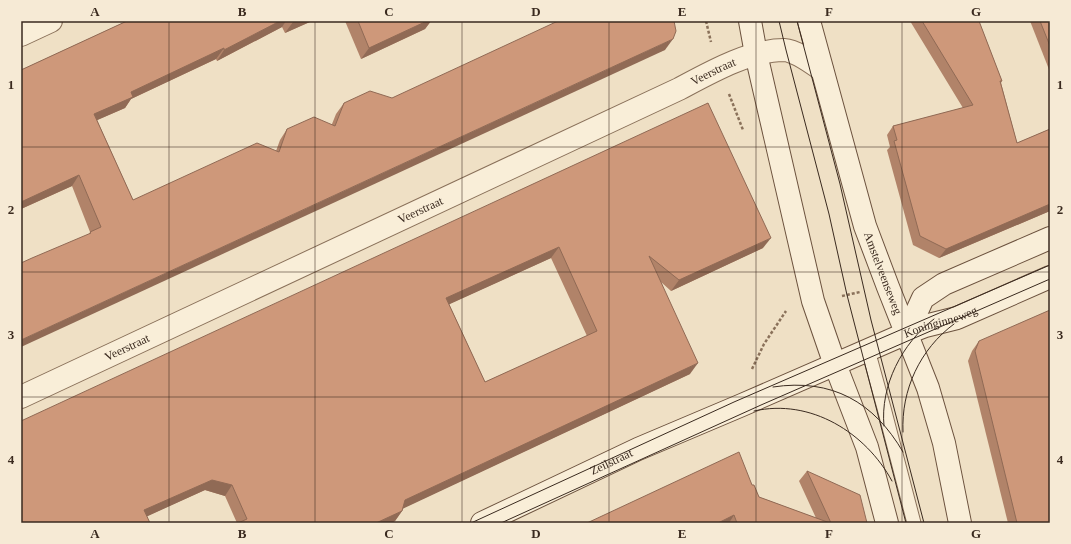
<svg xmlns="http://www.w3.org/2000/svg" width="1071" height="544" viewBox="0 0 1071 544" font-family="'Times New Roman',serif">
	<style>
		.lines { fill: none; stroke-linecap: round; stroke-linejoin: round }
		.lane-casing { stroke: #8a715a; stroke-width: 15 }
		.street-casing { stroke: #8a715a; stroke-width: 24 }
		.secondary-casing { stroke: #6c523e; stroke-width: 24 }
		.path { stroke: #8a715a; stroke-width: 2.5; stroke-dasharray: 3 2; stroke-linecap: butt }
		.lane { stroke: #f9eed8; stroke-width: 13 }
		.street { stroke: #f9eed8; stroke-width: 22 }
		.secondary { stroke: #f9eed8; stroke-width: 22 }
		.tram { stroke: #3a2a1f; stroke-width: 1 }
		.wall { fill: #b18369; fill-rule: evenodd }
		.shaded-wall { fill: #906a55 }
		.building { fill: #ce987a; stroke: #906a55; fill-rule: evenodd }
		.grid { fill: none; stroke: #3a2a1f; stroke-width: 1; stroke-opacity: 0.55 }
		.labels { text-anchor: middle; stroke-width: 3; stroke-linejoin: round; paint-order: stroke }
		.street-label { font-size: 12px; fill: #3a2a1f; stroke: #f6ead5 }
		.neatline { fill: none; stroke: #3a2a1f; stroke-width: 1.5 }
		.grid-label { font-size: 13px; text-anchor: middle; font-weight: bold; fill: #3a2a1f }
	</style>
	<rect width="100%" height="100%" fill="#efe0c5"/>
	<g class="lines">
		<g class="lane-casing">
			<polyline id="lane" points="868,350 884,408 914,523"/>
		</g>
		<g class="street-casing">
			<g id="street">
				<polyline points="21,35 51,21"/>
				<path id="s1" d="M21,397L679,89C709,73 749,50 784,50C797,51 812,63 822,70"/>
			</g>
		</g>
		<g class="secondary-casing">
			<g id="secondary">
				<polyline points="750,21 756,54 813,301 833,359 867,447 887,523"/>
				<path id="s2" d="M809,21L865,226L888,287L928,388L944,443L960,523"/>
				<polyline points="907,333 923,298 944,284 1050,238"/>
				<path id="s3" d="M482,523L638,449L742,405L907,333L925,326L957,318L1050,277"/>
			</g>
		</g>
		<g class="path">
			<polyline points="706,21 711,42"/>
			<polyline points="729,94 743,130"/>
			<polyline points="842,296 860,292"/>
			<polyline points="752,369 764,344 786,311"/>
		</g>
		<use href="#lane" class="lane"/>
		<use href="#street" class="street"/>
		<use href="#secondary" class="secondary"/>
		<g class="tram">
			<polyline points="779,21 786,50 829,214 847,295 906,523"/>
			<polyline points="797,21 840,184 871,320 924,523"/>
			<path d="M773,387C832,378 874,402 903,452"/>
			<path d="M754,411C811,398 866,433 892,481"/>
			<path d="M884,426C880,386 902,343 934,319"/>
			<path d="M903,432C901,390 920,349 954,324"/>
			<polyline points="471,523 734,402 1050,265"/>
			<polyline points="501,523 761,405 1050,279"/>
		</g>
	</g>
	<g class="wall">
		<polygon points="127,21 312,21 285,33 282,27 217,61 216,59 131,99 125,108 97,120 133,200 276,151 280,140 287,129 332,124 336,114 344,103 392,98 665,50 89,234 90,232 72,186 21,209 21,70"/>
		<polygon points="345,21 431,21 425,29 361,59"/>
		<polygon points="910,21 979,21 1002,81 1001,83 1017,143 1050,129 1050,211 939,258 913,245 887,150 890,147 887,135 893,126 963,108"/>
		<polygon points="1030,21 1050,21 1050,72"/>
		<path d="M708,103L763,248L671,291L661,282L690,374L403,508L402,511L395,521L391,523H237L225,496L205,490L147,516L21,523ZM551,258L587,336L485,382L449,304Z"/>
		<polygon points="979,341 1050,523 1008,523 968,361 972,351"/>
		<polygon points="807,471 867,523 587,523 752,485 759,497 816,518 799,481"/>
	</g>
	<g class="shaded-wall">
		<polygon points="280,21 286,21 282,27 217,61 224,50"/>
		<polygon points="295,21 312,21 285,33 293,22"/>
		<polygon points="427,21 431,21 425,29 361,59 369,48"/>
		<polygon points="673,39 665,50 21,347 21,340"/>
		<polygon points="224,48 216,59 131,99 125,108 86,125 94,114 131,92"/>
		<polygon points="79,175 72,186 21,209 21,202"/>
		<polygon points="1050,204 1050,211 939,258 946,249"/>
		<polygon points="771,238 763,248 671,291 679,280"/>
		<polygon points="559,247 551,258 439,309 446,298"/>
		<polygon points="698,363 690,374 398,511 405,500"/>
		<polygon points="212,480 232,485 225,496 205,490 137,521 144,510"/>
		<polygon points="402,511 395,521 391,523 376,523"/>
		<polygon points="734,515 729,523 718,523"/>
	</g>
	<g class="building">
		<polygon points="127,21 280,21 224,50 224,48 131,92 133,97 94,114 133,200 257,143 279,152 287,129 314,117 335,126 344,103 370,91 392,98 558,21 674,21 676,31 673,39 21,340 21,263 32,258 91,233 90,232 101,227 79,175 21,202 21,70"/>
		<polygon points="358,21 427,21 369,48"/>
		<polygon points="922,21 979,21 1002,81 1000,81 1017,143 1050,129 1050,204 946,249 920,236 894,141 897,140 893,126 973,105"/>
		<polygon points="1040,21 1050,21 1050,46"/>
		<path d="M708,103L771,238L679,280L649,256L698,363L405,500L402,511L376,523H238L247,519L232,485L212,480L144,510L150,523H21V421ZM559,247L597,331L485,382L446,298Z"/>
		<polygon points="1050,310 1050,523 1017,523 975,351 979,341"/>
		<polygon points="739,452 752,485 754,485 759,497 830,523 737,523 734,515 718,523 587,523"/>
		<polygon points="807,471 860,495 867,523 831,523"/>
	</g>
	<path class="grid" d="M169,21V523M315,21V523M462,21V523M609,21V523M756,21V523M902,21V523M21,147H1050M21,272H1050M21,397H1050"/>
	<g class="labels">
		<g class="street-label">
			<text dy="4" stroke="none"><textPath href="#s1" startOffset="765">Veerstraat</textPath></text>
			<text dy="4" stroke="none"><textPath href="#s1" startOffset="441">Veerstraat</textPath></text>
			<text dy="4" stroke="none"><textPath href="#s2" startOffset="263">Amstelveenseweg</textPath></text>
			<text dy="4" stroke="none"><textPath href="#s3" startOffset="501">Koninginneweg</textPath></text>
			<text dy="4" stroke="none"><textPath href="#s1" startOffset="117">Veerstraat</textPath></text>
			<text dy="4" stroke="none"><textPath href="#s3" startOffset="143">Zeilstraat</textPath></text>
		</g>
	</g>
	<rect width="1071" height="544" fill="none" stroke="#f6ead5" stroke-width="44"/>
	<rect x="22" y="22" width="1027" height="500" class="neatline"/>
	<g class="grid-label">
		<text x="95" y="16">A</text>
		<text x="242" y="16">B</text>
		<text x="389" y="16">C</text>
		<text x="536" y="16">D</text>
		<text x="682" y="16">E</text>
		<text x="829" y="16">F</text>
		<text x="976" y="16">G</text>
		<text x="11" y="89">1</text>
		<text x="1060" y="89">1</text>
		<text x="11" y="214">2</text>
		<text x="1060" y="214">2</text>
		<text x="11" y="339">3</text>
		<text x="1060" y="339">3</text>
		<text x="11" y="464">4</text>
		<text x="1060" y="464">4</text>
		<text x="95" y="538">A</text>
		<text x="242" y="538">B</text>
		<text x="389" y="538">C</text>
		<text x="536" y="538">D</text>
		<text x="682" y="538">E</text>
		<text x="829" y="538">F</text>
		<text x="976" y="538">G</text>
	</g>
</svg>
